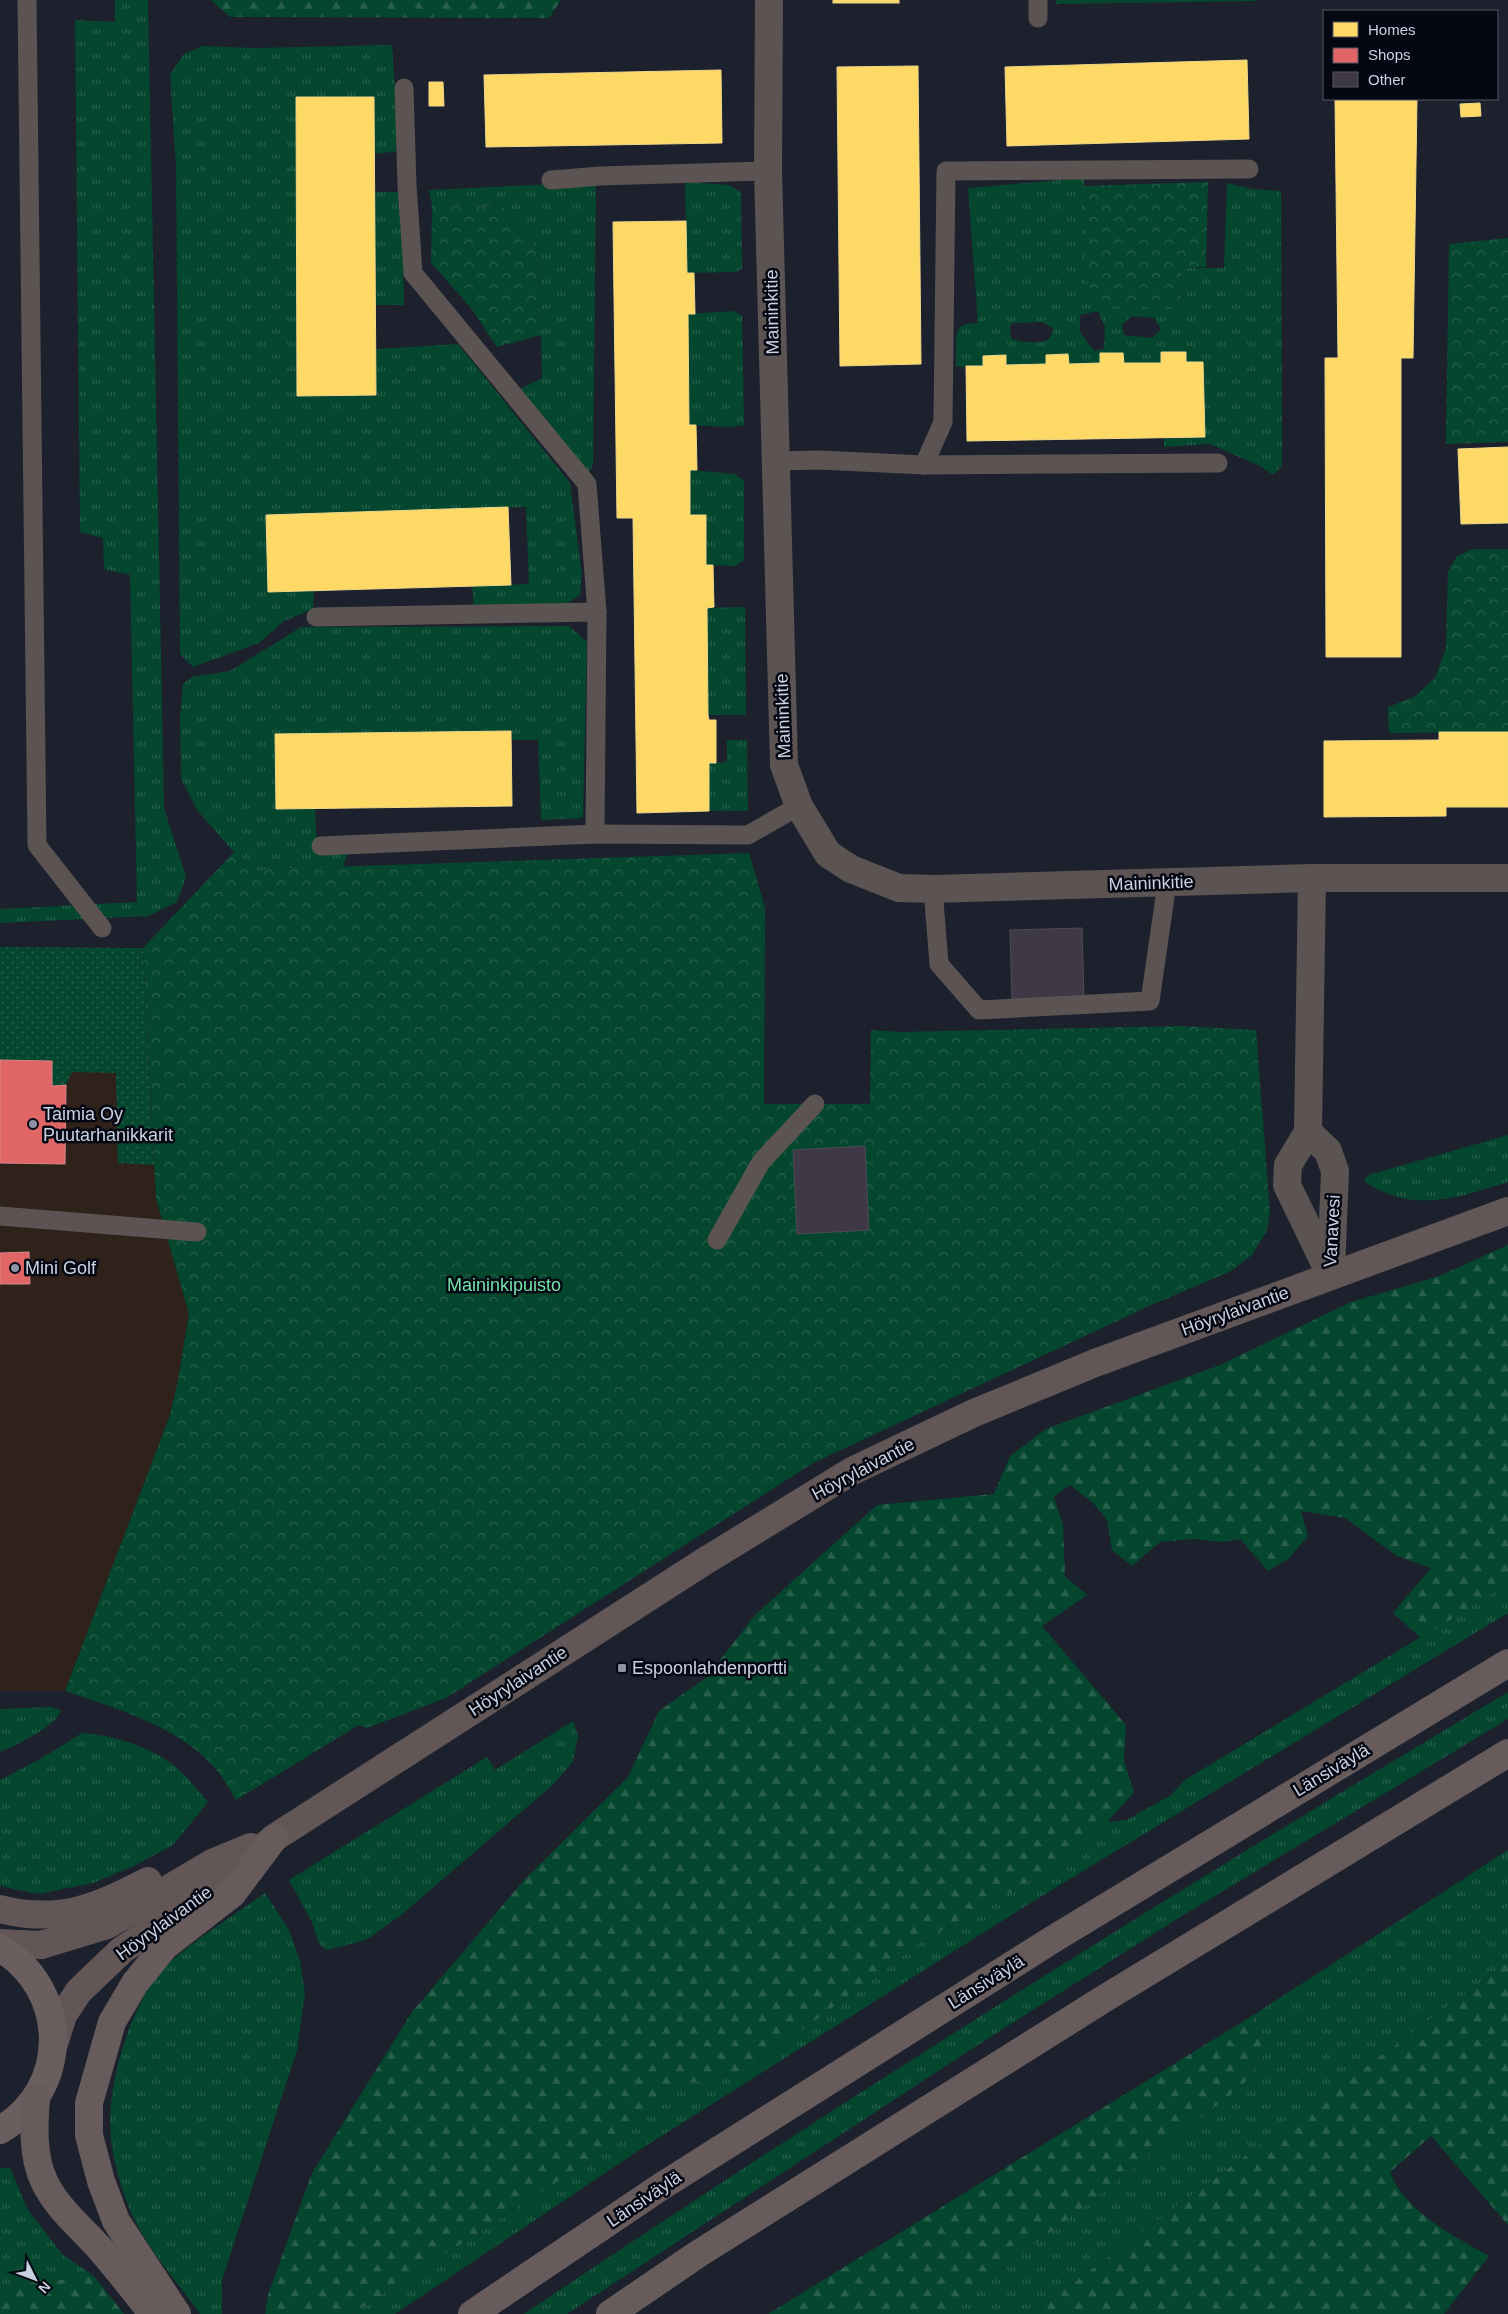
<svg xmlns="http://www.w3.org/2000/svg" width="1508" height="2314" viewBox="0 0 1508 2314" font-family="Helvetica,sans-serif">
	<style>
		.commercial { fill: #2f221b }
		.grass { fill: url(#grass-tufts); fill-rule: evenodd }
		.forest { fill: url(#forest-firs) }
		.park { fill: url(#park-crowns) }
		.garden { fill: url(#garden-dots) }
		.homes { fill: #ffd966; stroke: #efd78b }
		.shops { fill: #e06666; stroke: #d9868b }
		.building { fill: #3e3847; stroke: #4d4b55 }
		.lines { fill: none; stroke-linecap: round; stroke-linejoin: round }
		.lane { stroke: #5c5353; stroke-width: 19 }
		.street { stroke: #5c5353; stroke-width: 28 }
		.secondary { stroke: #625656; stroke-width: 28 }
		.primary { stroke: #6b5e5e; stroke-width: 28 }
		.highway { stroke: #675b5c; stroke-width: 28 }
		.poi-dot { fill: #8d93a2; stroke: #050812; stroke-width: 2 }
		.labels { text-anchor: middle; stroke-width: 5; stroke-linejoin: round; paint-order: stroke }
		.street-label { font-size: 18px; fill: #cad1e1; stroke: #050812 }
		.poi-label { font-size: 18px; fill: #cad1e1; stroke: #050812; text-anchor: start }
		.park-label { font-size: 18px; fill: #74e3a9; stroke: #050812 }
	</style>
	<defs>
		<pattern id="grass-tufts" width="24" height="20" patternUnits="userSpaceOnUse" patternTransform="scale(1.25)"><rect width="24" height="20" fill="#05462e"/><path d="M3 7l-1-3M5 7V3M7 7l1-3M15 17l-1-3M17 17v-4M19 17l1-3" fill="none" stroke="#28604c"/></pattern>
		<pattern id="forest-firs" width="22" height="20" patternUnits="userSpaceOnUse" patternTransform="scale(1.25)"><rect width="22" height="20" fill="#05462e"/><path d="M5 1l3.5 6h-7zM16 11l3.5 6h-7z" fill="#28604c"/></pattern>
		<pattern id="park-crowns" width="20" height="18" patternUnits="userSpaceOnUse" patternTransform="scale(1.25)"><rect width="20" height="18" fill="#05462e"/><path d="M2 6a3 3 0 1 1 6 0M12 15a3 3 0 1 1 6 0" fill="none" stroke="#28604c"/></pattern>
		<pattern id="garden-dots" width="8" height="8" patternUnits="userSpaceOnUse" patternTransform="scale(1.25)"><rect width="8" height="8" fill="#05462e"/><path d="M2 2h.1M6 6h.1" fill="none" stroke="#28604c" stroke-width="1.8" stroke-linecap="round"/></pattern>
	</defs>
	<rect width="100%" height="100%" fill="#1c212d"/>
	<polygon class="commercial" points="0,947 143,948 156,1198 189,1314 178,1380 170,1415 65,1691 0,1691"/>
	<g class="grass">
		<polygon points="115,0 148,0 164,808 186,877 177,902 148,916 0,923 0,909 137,902 130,575 104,569 103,538 80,532 75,20 115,22"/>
		<polygon points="392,45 399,151 375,154 374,97 296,98 297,395 375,395 376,349 458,344 570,483 582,575 580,595 568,603 474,607 472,586 529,584 526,507 266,515 268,592 314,591 313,609 284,621 259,643 193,667 180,654 176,166 170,75 183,55 202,46 254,48"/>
		<path d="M1084,178V186L1181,309L1182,268H1224L1227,183L1252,189L1281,191L1282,466L1273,475L1260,466L1210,444L1164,447V438L1204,437L1203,362H1186V352H1161V363H1124L1123,353L1100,354V363L1069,364L1068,354L1046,355V364L1006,365V356H983V366L956,367V337L959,328L966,324L978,323L968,188ZM1098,311L1105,327L1104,349L1094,351L1080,332V315ZM1132,316L1154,318L1161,329L1152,338L1124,335L1122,325ZM1042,322L1053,328C1053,350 1024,341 1011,339L1010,326L1013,323Z"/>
		<polygon points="596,182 593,464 586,478 518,390 542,378 539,251 503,207 432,205 429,190"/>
		<polygon points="685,182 729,185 741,192 742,269 736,272 687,273"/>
		<polygon points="374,192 402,192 404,305 376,305"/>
		<polygon points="734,311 742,316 744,425 730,427 689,425 688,314"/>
		<polygon points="690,470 735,474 744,481 744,560 735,566 706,565 706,515 690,515"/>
		<polygon points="745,607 746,715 708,715 707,608"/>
		<polygon points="569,626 587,642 583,818 541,820 538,740 512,740 511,731 275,734 276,809 315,808 317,849 349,848 342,870 258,871 234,852 197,810 181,778 180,716 183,684 192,677 230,671 301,627"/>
		<polygon points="727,740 747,740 748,811 709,811 709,763 727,762"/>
		<path d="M1508,1135V1182C1456,1198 1414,1214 1365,1182V1178L1368,1175Z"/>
		<polygon points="1508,1584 1508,1613 1032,1902 641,2149 395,2314 352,2314 619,2142 671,2088 751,2068 921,1942 1021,1887 1094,1837 1106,1822 1127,1820 1171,1795 1185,1780"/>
		<path d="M1508,1692V1719L1190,1911L984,2041L567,2314H524C846,2097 1175,1891 1508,1692Z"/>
		<path d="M51,1707L61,1710C56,1727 16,1745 0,1752V1709Z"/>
		<polygon points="573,1721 578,1736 573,1761 555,1783 400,1916 366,1940 327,1950 319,1944 312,1922 289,1880 487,1757 495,1770"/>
		<path d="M82,1733C114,1735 151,1747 176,1767C188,1777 198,1791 208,1802L173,1845L134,1866L93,1883L38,1894L0,1886V1780L42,1758Z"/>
		<polygon points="1508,1850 1508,1962 1031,2314 943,2314 1242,2086 1264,2055 1255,2014"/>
		<path d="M265,1893L289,1930L300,1961L305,1993L297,2050L222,2280V2314H200C177,2281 146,2248 130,2210C121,2187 113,2162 111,2137C106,2089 127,2018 155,1979C177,1949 234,1916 265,1893Z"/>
		<polygon points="0,2168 10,2168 28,2210 63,2255 94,2276 0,2286"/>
	</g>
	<g class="forest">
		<polygon points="211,0 561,0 549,18 230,17"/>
		<polygon points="1508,1245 1508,1584 1421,1638 1393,1613 1431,1568 1397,1556 1345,1518 1301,1511 1308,1536 1288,1559 1268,1571 1240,1539 1221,1542 1194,1539 1160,1542 1132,1566 1112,1550 1107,1520 1094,1504 1070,1485 1054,1497 1063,1525 1065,1576 1087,1595 1042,1626 1126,1725 1124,1761 1134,1792 1094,1837 1021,1887 921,1942 751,2068 671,2088 619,2142 352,2314 265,2314 268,2295 312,2173 412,2012 525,1879 628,1777 659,1711 707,1677 755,1615 877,1505 994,1494 1010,1456 1046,1429 1220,1365 1351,1302 1437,1277"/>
		<path d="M1508,1962V2225L1431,2136L1390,2172C1405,2212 1454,2236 1489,2256L1444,2314H1031Z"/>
		<polygon points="1255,2014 1264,2055 1242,2086 943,2314 768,2314"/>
		<polygon points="94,2276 124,2314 0,2314 0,2286"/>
	</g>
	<g class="park">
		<polygon points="1056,0 1256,0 1256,1 1056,4"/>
		<polygon points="1208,182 1206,267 1182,268 1181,310 1103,306 1085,280 1084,186"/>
		<polygon points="432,205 503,207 539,251 541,335 497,347 471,308 431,263"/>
		<polygon points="1508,238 1508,442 1446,444 1449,244"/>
		<polygon points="1472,549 1508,549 1508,732 1389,733 1388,707 1414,697 1435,678 1446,648 1448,571 1457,556"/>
		<path d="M234,852L258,871L266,869L749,853L765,908L764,1104H870L871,1030L899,1032L1180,1026L1256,1030L1270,1212L1267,1230L1252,1255L1231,1271L1149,1306L813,1463L446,1698L367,1728L359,1725L236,1800C229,1788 222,1775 212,1765C179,1727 112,1707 65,1691L170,1415L178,1380L189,1314L156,1198L143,948Z"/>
	</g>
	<polygon class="garden" points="0,947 143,948 154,1165 118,1163 116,1073 72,1072 66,1085 52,1086 52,1061 0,1060"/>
	<g class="homes">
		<rect x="833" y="0" width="66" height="3"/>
		<polygon points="1247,60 1249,139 1007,146 1005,67"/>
		<polygon points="918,66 921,364 840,366 837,67"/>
		<polygon points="721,70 722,143 486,147 484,75"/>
		<polygon points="429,82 443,82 444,106 429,106"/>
		<polygon points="296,97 374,97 376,395 297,396"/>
		<polygon points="1335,99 1417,99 1413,358 1401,358 1401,657 1326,657 1325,358 1338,358"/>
		<polygon points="1480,103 1481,116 1461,117 1460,104"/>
		<polygon points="686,221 687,273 694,273 695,314 688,314 689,425 696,425 697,470 690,470 690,515 706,515 706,565 713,565 714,607 707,608 708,715 709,720 716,720 716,763 709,763 709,811 637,813 633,518 617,518 613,222"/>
		<polygon points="1161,352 1186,352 1186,362 1203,362 1205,437 967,441 966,366 983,366 983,356 1006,355 1006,365 1046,364 1046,355 1068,354 1069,364 1100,363 1100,353 1123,353 1124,363 1161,363"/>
		<polygon points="1508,447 1508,523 1461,524 1458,449"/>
		<polygon points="508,507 511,585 268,592 266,515"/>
		<polygon points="511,731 512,806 276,809 275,734"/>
		<polygon points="1439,732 1508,732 1508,807 1446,807 1446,816 1324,817 1324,741 1439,740"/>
	</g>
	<g class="shops">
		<polygon points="0,1060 52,1061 52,1086 66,1085 65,1164 0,1163"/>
		<polygon points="29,1252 30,1284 0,1284 0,1253"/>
	</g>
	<g class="building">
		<polygon points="1082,928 1084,1000 1012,1003 1010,930"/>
		<polygon points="865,1146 869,1230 797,1234 793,1150"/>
	</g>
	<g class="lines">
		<g class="lane">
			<polyline points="27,0 37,845 102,928"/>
			<polyline points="1038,18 1038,0"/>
			<polyline points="404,88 407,185 413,273 587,484 597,612 595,834"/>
			<polyline points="551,180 600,176 768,171"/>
			<polyline points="775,461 820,460 924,465 1218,463"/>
			<polyline points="924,465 943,422 946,171 1249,169"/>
			<polyline points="316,617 597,612"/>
			<polyline points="321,846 595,834 748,835 799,806"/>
			<polyline points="933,889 939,964 979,1010 1150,1001 1167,883"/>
			<polyline points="0,1216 197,1232"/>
			<polyline points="717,1240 761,1162 815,1104"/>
		</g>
		<g class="street">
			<polyline points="769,0 768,171 784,765 799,806 828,854 851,869 899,888 933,889 1312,878 1508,878"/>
			<polyline points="1312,878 1308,1132 1288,1165 1287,1185 1331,1276"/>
			<polyline points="1308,1132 1328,1151 1335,1171 1331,1271"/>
		</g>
		<g class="secondary">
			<path d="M0,1909C60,1924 95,1908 148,1881"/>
			<polyline points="0,1943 41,1945 107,1925 212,1863 251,1847"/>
			<polyline points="54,2044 63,2015 79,1991 122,1950 224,1881 274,1838 705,1561 852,1471 974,1413 1095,1363 1508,1211"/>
		</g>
		<path class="primary" d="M0,1948C70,1989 71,2090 0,2130"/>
		<g class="highway">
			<path d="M36,2097C34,2125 32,2155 44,2181C57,2209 82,2228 102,2251C120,2272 136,2293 153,2314"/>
			<polyline points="177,2314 116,2221 101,2181 89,2135 89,2103 112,2022 135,1983 165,1946 232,1894 274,1838"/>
			<polyline points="472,2314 662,2186 1055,1938 1508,1663"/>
			<polyline points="610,2314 698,2254 1102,2000 1508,1753"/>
		</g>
	</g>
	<g class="poi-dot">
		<circle cx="33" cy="1124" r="5"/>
		<circle cx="15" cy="1268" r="5"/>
		<rect x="617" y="1663" width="10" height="10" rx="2.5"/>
	</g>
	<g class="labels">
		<g class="street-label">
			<text transform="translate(772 312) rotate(-91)" y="6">Maininkitie</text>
			<text transform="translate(783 716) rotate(-92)" y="6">Maininkitie</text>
			<text transform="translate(1151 883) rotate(-2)" y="6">Maininkitie</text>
			<text transform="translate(1332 1231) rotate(-87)" y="6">Vanavesi</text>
			<text transform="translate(1235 1311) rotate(-20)" y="6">Höyrylaivantie</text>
			<text transform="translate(863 1469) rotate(-28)" y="6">Höyrylaivantie</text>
			<text transform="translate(518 1681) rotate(-33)" y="6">Höyrylaivantie</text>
			<text transform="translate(1331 1770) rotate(-31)" y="6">Länsiväylä</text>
			<text transform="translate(164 1923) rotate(-36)" y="6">Höyrylaivantie</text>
			<text transform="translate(986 1982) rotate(-32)" y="6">Länsiväylä</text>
			<text transform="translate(644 2199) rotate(-34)" y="6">Länsiväylä</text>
		</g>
		<g class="poi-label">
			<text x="43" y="1120">Taimia Oy<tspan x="43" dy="21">Puutarhanikkarit</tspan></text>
			<text x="25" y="1274">Mini Golf</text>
			<text x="632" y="1674">Espoonlahdenportti</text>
		</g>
		<g class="park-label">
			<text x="504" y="1291">Maininkipuisto</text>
		</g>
	</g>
	<rect x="1323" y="10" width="175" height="90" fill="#050812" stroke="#545865"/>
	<rect x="1333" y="22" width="25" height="15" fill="#ffd966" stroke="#545865"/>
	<text x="1368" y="35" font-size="15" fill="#cad1e1">Homes</text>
	<rect x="1333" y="48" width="25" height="15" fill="#e06666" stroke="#545865"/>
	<text x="1368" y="60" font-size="15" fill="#cad1e1">Shops</text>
	<rect x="1333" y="72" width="25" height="15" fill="#3e3847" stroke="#545865"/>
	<text x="1368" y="85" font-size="15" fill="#cad1e1">Other</text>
	<g transform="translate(35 2279) rotate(132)" stroke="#050812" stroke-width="4" paint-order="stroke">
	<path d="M0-4L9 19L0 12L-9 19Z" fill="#cad1e1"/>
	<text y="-8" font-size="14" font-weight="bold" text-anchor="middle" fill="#cad1e1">N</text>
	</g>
</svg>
